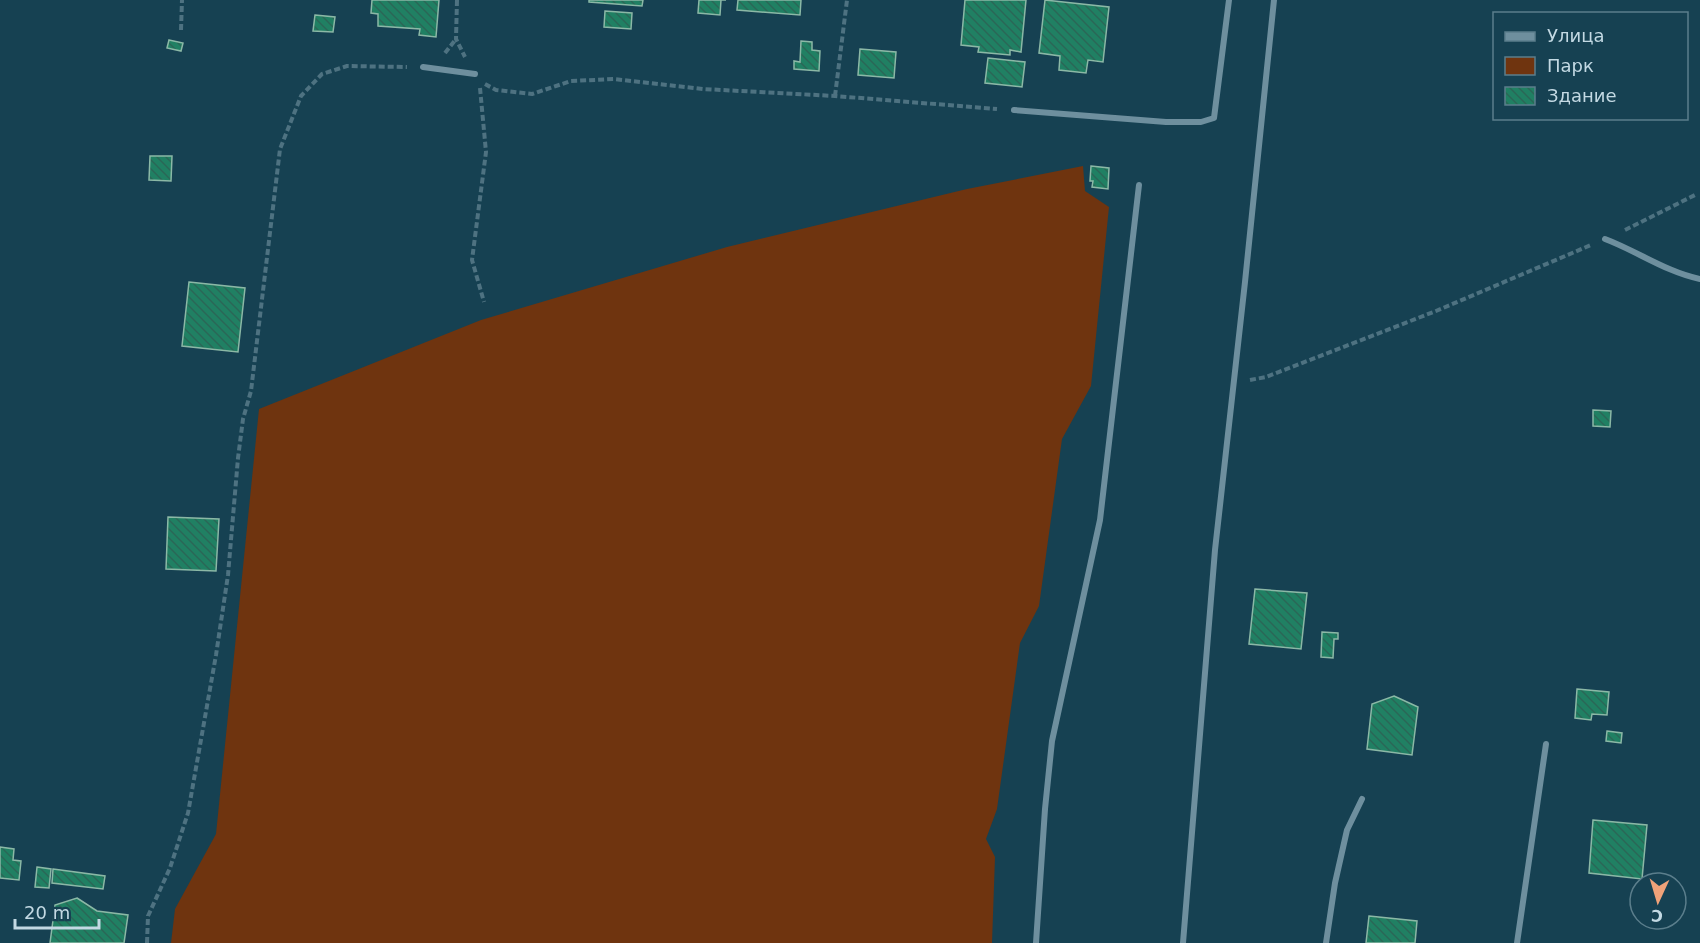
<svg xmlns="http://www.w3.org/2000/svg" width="1700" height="943" viewBox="0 0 1700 943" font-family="'DejaVu Sans',sans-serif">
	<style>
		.green { fill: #6f340f }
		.building { fill: url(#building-back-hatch); stroke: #8bb8a6; stroke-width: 1.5 }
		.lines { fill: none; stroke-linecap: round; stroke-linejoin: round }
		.path { stroke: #4e7281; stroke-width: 4; stroke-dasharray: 6 3; stroke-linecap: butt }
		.street { stroke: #6e8f9e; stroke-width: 6 }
	</style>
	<defs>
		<pattern id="building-back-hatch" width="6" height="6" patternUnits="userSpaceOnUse" patternTransform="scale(1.5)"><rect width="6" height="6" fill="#208063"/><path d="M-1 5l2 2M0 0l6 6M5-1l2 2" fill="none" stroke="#2a6757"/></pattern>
	</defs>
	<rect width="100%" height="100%" fill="#164152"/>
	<polygon class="green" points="1083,166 1085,191 1109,207 1091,386 1062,439 1039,606 1020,643 997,809 986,839 995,857 992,943 171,943 175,909 216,834 259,409 481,320 727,247 967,189"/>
	<g class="building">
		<polygon points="372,0 439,0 436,37 419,35 420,29 378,26 378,14 371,13"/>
		<polygon points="589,0 643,0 642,6 589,2"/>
		<polygon points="699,0 726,0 721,0 720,15 698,13"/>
		<polygon points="738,0 801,0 800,15 737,10"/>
		<polygon points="965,0 1026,0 1021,52 1010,50 1010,55 978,52 979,47 961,45"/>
		<polygon points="1045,0 1109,7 1103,62 1088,60 1086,73 1059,70 1060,56 1039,53"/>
		<polygon points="605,11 632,13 631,29 604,27"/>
		<polygon points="315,15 335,17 333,32 313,31"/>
		<polygon points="169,40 183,43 181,51 167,48"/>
		<polygon points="801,41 812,42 812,50 820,51 819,71 794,69 794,61 800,62"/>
		<polygon points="860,49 896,52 894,78 858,75"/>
		<polygon points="988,58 1025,62 1022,87 985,83"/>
		<polygon points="150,156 172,156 171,181 149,180"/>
		<polygon points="1091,166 1109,168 1108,189 1092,187 1093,181 1090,181"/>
		<polygon points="189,282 245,288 238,352 182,346"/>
		<polygon points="1593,410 1611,411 1610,427 1593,426"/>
		<polygon points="168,517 219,519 216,571 166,569"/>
		<polygon points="1255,589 1307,593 1301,649 1249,644"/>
		<polygon points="1322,632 1338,633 1338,639 1334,639 1333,658 1321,657"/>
		<polygon points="1577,689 1609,692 1607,715 1592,714 1591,720 1575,718"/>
		<polygon points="1394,696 1418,707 1412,755 1367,749 1372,704"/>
		<polygon points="1607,731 1622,733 1621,743 1606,741"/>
		<polygon points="1593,820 1647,825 1642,879 1589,873"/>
		<polygon points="0,847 14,849 13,860 21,861 19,880 0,878"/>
		<polygon points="37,867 51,869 49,888 35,887"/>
		<polygon points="53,869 105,876 103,889 52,883"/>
		<polygon points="77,898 97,911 128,915 124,943 50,943 55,905"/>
		<polygon points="1369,916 1417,921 1415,943 1366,943"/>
	</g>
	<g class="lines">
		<g class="path">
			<polyline points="457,0 456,39 465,57"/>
			<polyline points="181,30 182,0"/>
			<polyline points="445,53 456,39"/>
			<polyline points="485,84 496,90 532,94 571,81 614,79 703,89 835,96 997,109"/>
			<polyline points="480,88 486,152 472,260 484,302"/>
			<polyline points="835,96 847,0"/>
			<polyline points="1625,230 1697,194"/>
			<polyline points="1250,380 1266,377 1436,311 1591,245"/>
			<polyline points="147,943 148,916 170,868 188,813 216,655 228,575 238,458 243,419 251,391 280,149 301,96 322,74 347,66 407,67"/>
		</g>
		<g class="street">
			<polyline points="423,67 475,74"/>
			<polyline points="1014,110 1166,122 1201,122 1214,118 1229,0"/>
			<path d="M1605,239C1637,251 1666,272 1700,279"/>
			<polyline points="1036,943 1045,809 1052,741 1100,520 1139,185"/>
			<polyline points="1183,943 1215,550 1245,282 1274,0"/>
			<polyline points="1326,943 1335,883 1347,830 1362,799"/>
			<polyline points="1517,943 1546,744"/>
		</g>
	</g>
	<rect x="1493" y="12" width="195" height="108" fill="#164152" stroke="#5b7e8c" stroke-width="1.5"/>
	<rect x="1505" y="32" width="30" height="9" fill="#6e8f9e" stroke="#5b7e8c" stroke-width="1.5"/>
	<text x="1547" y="42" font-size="18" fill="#c3d9e3">Улица</text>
	<rect x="1505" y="57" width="30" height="18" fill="#6f340f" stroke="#5b7e8c" stroke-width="1.5"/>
	<text x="1547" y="72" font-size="18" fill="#c3d9e3">Парк</text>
	<rect x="1505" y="87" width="30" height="18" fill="url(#building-back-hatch)" stroke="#5b7e8c" stroke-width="1.5"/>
	<text x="1547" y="102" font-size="18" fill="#c3d9e3">Здание</text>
	<g transform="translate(1658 901) rotate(184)"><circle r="28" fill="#164152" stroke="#5b7e8c" stroke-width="1.5"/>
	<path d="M0-4.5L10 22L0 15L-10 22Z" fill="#f0a279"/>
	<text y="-9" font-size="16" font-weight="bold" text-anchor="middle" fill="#c3d9e3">С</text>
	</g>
	<path d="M15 919v9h84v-9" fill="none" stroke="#c3d9e3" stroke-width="3"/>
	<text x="24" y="919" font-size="18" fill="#c3d9e3" stroke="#164152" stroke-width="4.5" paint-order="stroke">20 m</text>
</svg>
